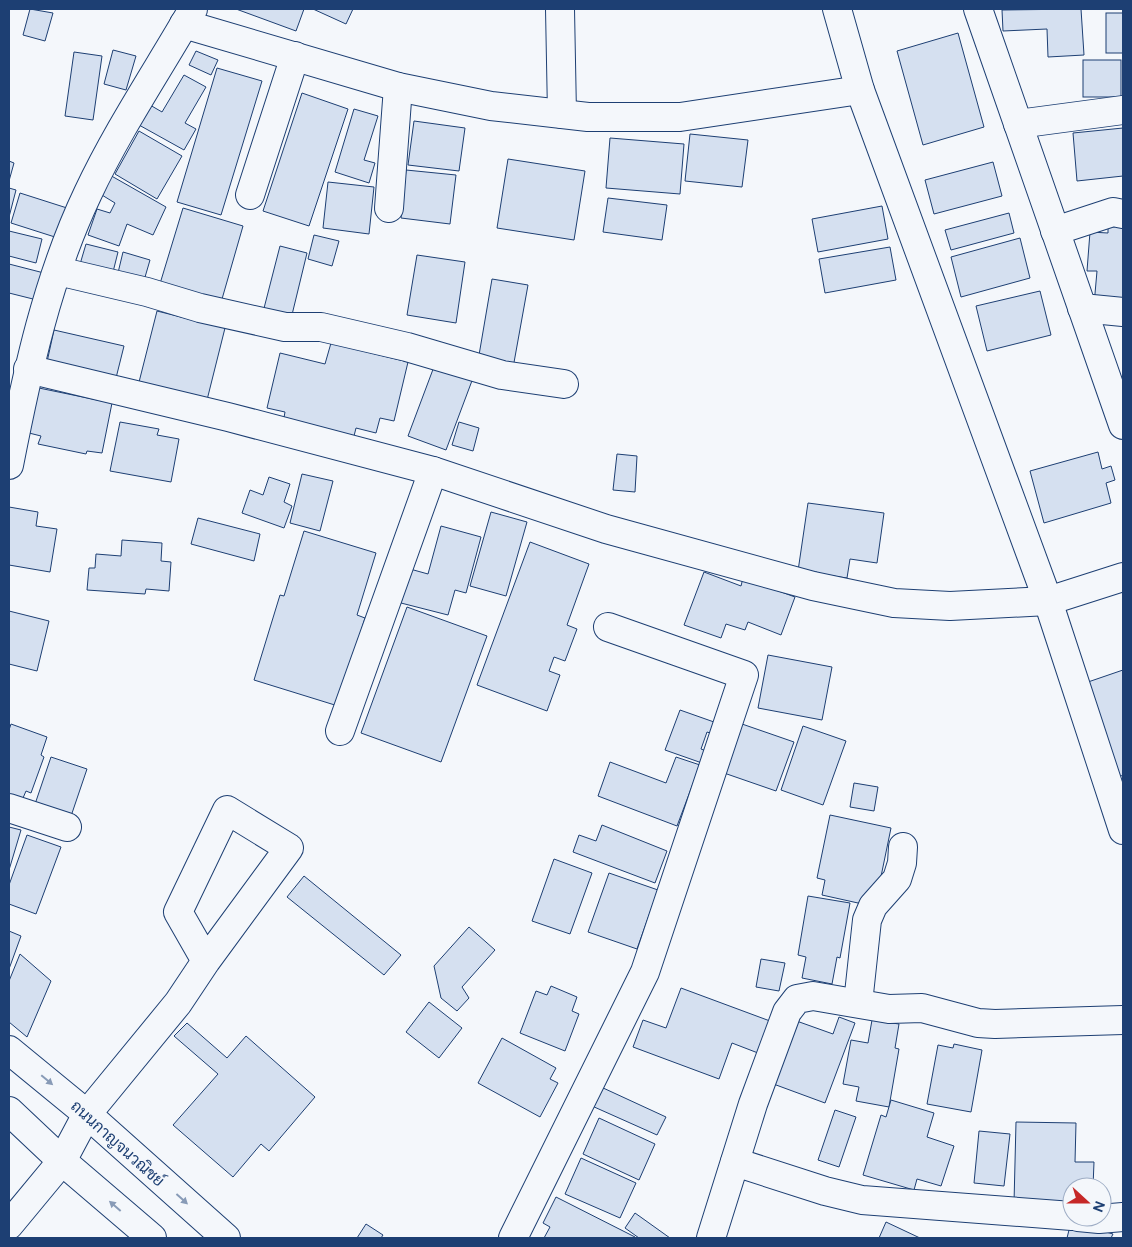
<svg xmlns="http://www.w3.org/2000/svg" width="1132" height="1247" viewBox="0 0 1132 1247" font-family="'DM Sans',Sarabun,sans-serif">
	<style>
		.building { fill: #d5e0f0; stroke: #1d3f73 }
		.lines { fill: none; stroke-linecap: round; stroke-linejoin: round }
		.minor-casing { stroke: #1d3f73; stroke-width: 30 }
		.major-casing { stroke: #1d3f73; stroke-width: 30 }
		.minor { stroke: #f4f7fb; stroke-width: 28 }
		.major { stroke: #f4f7fb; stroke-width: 28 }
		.oneway { fill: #889bb7 }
		.labels { text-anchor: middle; stroke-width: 4; stroke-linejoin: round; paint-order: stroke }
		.street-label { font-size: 16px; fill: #1d3f73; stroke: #f4f7fb }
	</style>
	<rect width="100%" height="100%" fill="#f4f7fb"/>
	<g class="building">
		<polygon points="30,9 53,13 45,41 23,35"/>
		<polygon points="236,9 304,9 296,31"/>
		<polygon points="313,9 353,9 346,24"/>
		<polygon points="1081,9 1084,55 1048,57 1047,29 1003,31 1002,10"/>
		<rect x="1106" y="13" width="17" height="40"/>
		<polygon points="958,33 984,127 923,145 897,51"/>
		<polygon points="113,50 136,56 126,90 104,84"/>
		<polygon points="196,51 218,60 211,75 189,65"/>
		<polygon points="74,52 102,56 93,120 65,116"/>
		<rect x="1083" y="60" width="38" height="37"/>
		<polygon points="217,68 262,81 221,215 177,202"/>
		<polygon points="184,75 206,87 185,123 196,129 184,150 139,125 150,105 162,112"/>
		<polygon points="302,93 348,109 309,226 263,211"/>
		<polygon points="354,109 378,116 364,160 375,163 369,183 335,172"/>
		<polygon points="414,121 465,128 459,171 408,165"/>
		<polygon points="1123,128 1123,176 1077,181 1073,133"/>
		<polygon points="139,131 182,156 157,199 115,174"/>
		<polygon points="690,134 748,140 742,187 685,181"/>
		<polygon points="610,138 684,144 680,194 606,188"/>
		<polygon points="508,159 585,171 574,240 497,228"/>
		<polygon points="9,161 14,163 9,181"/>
		<polygon points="993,162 1002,196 934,214 925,180"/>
		<polygon points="406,170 456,175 450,224 401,218"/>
		<polygon points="108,174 166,207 153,235 127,224 119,246 88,235 97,209 110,213 115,203 97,192"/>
		<polygon points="328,182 374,187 369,234 323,228"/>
		<polygon points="9,188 16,190 9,217"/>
		<polygon points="20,193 67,208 58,238 11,223"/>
		<polygon points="608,198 667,205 662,240 603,232"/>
		<polygon points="882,206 888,239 818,252 812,219"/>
		<polygon points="183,208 243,226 220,306 159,287"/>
		<polygon points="1009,213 1014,233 951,250 945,230"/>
		<polygon points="1108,223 1123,224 1123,307 1094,305 1097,271 1087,271 1090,232 1108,233"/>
		<polygon points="9,231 42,239 36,263 9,256"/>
		<polygon points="314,235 339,241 332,266 308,259"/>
		<polygon points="1020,238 1030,278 961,297 951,257"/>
		<polygon points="86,244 118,252 111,280 78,271"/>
		<polygon points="280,246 307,253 290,323 262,316"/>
		<polygon points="890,247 896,280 825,293 819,259"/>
		<polygon points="123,252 150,260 143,284 117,277"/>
		<polygon points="417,255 465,262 456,323 407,315"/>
		<polygon points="9,264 44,273 37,300 9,293"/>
		<polygon points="492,279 528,285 513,368 478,361"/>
		<polygon points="1040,291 1051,335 987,351 976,306"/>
		<polygon points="157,311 225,328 207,400 137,390"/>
		<polygon points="54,330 124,346 116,378 47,362"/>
		<polygon points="331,343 408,362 394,421 380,418 376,433 356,428 353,440 283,423 285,412 267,408 280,353 325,364"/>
		<polygon points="435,364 473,378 446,450 408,436"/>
		<polygon points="34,387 112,403 102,453 87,451 86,454 38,444 41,436 25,432"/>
		<polygon points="120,422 159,429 157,435 179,439 171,482 110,471"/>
		<polygon points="459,422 479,428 473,451 452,445"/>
		<polygon points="1098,452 1102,469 1111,466 1115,480 1106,483 1111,503 1044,523 1030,471"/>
		<polygon points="617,454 637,456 635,492 613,490"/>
		<polygon points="302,474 333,481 320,531 290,523"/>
		<polygon points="269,477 290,484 284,502 292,506 284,528 242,513 250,490 263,495"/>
		<polygon points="808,503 884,513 877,563 850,559 847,578 798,571"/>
		<polygon points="9,507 38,512 36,526 57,529 50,572 9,565"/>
		<polygon points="491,512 527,522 506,596 470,586"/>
		<polygon points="198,518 260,534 254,561 191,544"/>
		<polygon points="441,526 481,537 466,593 455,590 448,615 401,603 410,569 428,574"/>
		<polygon points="304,531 376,553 357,615 365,618 338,706 254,680 280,595 284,596"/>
		<polygon points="122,540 162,543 161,561 171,562 169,591 146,589 145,594 87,590 89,568 95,568 96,554 121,556"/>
		<polygon points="530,542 589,564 567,625 577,629 565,661 554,657 549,671 560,675 547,711 477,685"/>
		<polygon points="704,572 741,586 743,578 795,597 781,635 748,622 745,630 726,624 721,638 684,625"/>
		<polygon points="407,607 487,636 441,762 361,733"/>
		<polygon points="9,611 49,621 37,671 9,664"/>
		<polygon points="768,655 832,667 822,720 758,708"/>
		<polygon points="1123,670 1123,775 1119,777 1088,682"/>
		<polygon points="680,710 714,722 710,733 707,732 701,749 706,751 702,763 665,750"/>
		<polygon points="11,724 47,737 41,755 44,757 31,793 26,791 20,805 9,800 9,730"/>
		<polygon points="742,724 794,742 776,791 724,773"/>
		<polygon points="803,726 846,741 823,805 781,790"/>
		<polygon points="51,757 87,769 68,825 32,813"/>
		<polygon points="676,757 700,765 677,826 598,796 610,762 666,783"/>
		<polygon points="854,783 878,787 874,811 850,807"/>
		<polygon points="830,815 891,828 878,891 867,905 822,895 825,880 817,878"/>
		<polygon points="602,825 667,851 655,883 573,852 579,835 596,841"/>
		<polygon points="9,827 21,830 9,870"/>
		<polygon points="27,835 61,847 36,914 9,904 9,885"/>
		<polygon points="554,859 592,873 570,934 532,921"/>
		<polygon points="609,873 658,890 637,949 588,932"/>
		<polygon points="304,876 401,955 384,975 287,897"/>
		<polygon points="808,896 850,903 840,958 837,957 832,984 802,978 806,957 798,955"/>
		<polygon points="469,927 495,950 462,987 469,998 457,1011 441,998 434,966"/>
		<polygon points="9,931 21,936 9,969"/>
		<polygon points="20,954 51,981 27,1037 9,1022 9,981"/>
		<polygon points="761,959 785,963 779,991 756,987"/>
		<polygon points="551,986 577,997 572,1011 579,1014 565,1051 520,1033 536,991 547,995"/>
		<polygon points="681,988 770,1021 758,1053 732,1043 719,1079 633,1047 643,1020 666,1028"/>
		<polygon points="429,1002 462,1028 439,1058 406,1032"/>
		<polygon points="839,1017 855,1023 825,1103 768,1082 791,1019 833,1034"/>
		<polygon points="872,1020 899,1024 895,1048 899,1049 889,1107 856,1101 859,1087 843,1084 851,1040 868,1043"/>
		<polygon points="187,1023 227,1058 246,1036 315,1097 269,1151 261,1144 233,1177 173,1125 218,1074 174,1036"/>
		<polygon points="502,1038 556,1068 550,1079 558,1083 540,1117 478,1083"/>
		<polygon points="954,1044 982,1050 971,1112 927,1104 938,1045 953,1048"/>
		<polygon points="601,1087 666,1117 657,1135 592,1106"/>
		<polygon points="891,1100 934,1113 927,1137 954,1146 941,1186 917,1179 914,1190 863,1175 881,1115 886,1117"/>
		<polygon points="835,1110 856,1117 839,1167 818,1160"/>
		<polygon points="599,1118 655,1144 639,1180 583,1154"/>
		<polygon points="1016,1122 1076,1123 1075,1162 1094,1162 1093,1187 1072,1187 1072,1204 1014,1203"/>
		<polygon points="979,1131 1010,1134 1004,1186 974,1183"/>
		<polygon points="581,1158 636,1183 620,1218 565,1194"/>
		<polygon points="556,1197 635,1237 634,1238 544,1238 550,1227 543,1223"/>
		<polygon points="635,1213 670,1238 639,1238 625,1228"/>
		<polygon points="886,1222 920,1238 879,1238"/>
		<polygon points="1071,1222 1113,1234 1111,1238 1067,1238"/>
		<polygon points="366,1224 383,1235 381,1238 357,1238"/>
	</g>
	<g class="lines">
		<g class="minor-casing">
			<g id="minor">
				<polyline points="560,9 562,114"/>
				<polyline points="837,9 860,90 1048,601 1123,830"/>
				<polyline points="978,9 1123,425"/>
				<polyline points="184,24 398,87 491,106 588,117 680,117 860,90"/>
				<polyline points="1018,124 1123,110"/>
				<polyline points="250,195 295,56"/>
				<polyline points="389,208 398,87"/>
				<polyline points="1055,231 1113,212 1123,214"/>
				<polyline points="58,271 147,292 200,308 285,327 321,327 407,347 502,375 564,384"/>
				<polyline points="1082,308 1123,312"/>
				<polyline points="28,369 228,417 433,471 606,529 813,586 894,603 950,606 1048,601 1123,577"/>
				<path d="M9,465C27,373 47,279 88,193C118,129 158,70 193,9"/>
				<polyline points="340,731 433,471"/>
				<polyline points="9,808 67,827"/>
				<polyline points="858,1003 867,920 873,906 897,879 902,863 903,847"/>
				<polyline points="735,1162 825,1191 862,1200 1072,1216"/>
				<polyline points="1078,1217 1099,1219 1123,1217"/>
				<polyline points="9,1225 62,1161 87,1114 178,1003 206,961 289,848 227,810 178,912 206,961"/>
				<polyline points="513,1238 645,972 744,675 608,627"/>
				<polyline points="711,1238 753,1104 787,1012 797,999 813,996 889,1009 922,1008 978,1023 995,1024 1123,1020"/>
			</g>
		</g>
		<g class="major-casing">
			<g id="major">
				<polyline points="9,1050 87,1114 226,1238"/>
				<polyline points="9,1111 62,1161 152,1238"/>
			</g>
		</g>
		<use href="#minor" class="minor"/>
		<use href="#major" class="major"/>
	</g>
	<defs><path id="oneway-solid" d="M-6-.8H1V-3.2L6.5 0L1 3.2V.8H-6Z" transform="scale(1.25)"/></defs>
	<g class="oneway">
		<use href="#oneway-solid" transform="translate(47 1080) rotate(40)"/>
		<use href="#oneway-solid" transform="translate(182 1199) rotate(42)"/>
		<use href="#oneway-solid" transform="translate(115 1206) rotate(-139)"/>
	</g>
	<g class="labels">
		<g class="street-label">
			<text transform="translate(118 1143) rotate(42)" y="6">ถนนกาญจนวณิชย์</text>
		</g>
	</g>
	<rect width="1132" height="1247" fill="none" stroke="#1d3f73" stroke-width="20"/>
	<g transform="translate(1087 1202) rotate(111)"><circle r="24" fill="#f4f7fb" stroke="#9eadc5"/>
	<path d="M0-4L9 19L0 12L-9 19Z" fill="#c62828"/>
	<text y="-8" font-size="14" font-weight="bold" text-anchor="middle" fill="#1d3f73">N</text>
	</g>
</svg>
